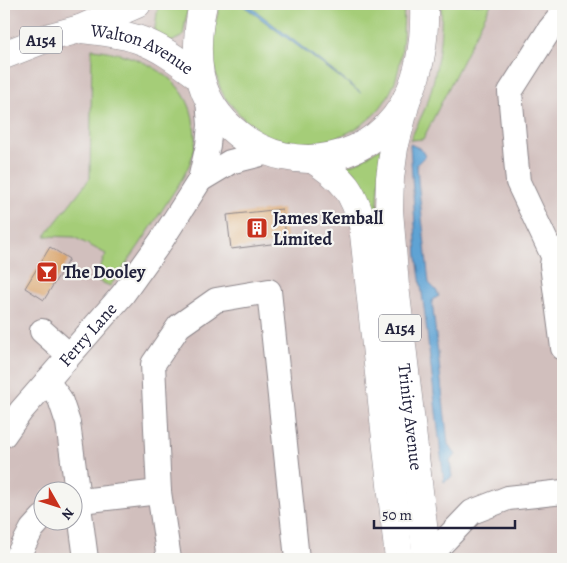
<svg xmlns="http://www.w3.org/2000/svg" width="567" height="563" viewBox="0 0 567 563" font-family="Alegreya,serif">
	<style>
		.industrial { fill: #d1bfbd; fill-rule: evenodd }
		.green { fill: #a5cd78; stroke: #64785a }
		.water { fill: #5fa3d4; stroke: #406288 }
		.building { fill: #daa66e }
		.lines { fill: none; stroke-linecap: round; stroke-linejoin: round }
		.minor-casing { stroke: #8c8589; stroke-width: 26 }
		.major-casing { stroke: #8c8589; stroke-width: 29 }
		.minor { stroke: #fff; stroke-width: 24 }
		.major { stroke: #fff; stroke-width: 28 }
		.labels { text-anchor: middle; stroke-width: 4.5; stroke-linejoin: round; paint-order: stroke }
		.shield { fill: #f6f6f2; stroke: #626272; stroke-width: 1 }
		.shield-label { font-size: 16px; font-weight: bold; fill: #22223b }
		.street-label { font-size: 18px; fill: #22223b; stroke: #f6f6f2 }
		.poi-label { font-size: 18px; font-weight: bold; fill: #22223b; stroke: #f6f6f2; text-anchor: start }
	</style>
	<rect width="100%" height="100%" fill="#f6f6f2"/>
	<filter id="ink" filterUnits="userSpaceOnUse"><feTurbulence type="fractalNoise" baseFrequency=".02" numOctaves="2"/><feDisplacementMap in="SourceGraphic" scale="10" xChannelSelector="R" yChannelSelector="G"/><feConvolveMatrix kernelMatrix="1 2 1 2 8 2 1 2 1" color-interpolation-filters="sRGB"/></filter>
	<filter id="wash" filterUnits="userSpaceOnUse"><feTurbulence type="fractalNoise" baseFrequency=".0096" numOctaves="4" result="noise"/><feDisplacementMap in="SourceGraphic" scale="20" xChannelSelector="R" yChannelSelector="G"/><feGaussianBlur stdDeviation="1.12" result="paint"/><feColorMatrix in="noise" values="0 0 0 0 0 0 0 0 0 0 0 0 0 0 0 0 0 1.4 0 .05"/><feComposite in="paint" operator="in"/></filter>
	<g filter="url(#wash)">
		<rect width="100%" height="100%" fill="#f5e8d7"/>
		<path class="industrial" d="M4,4H563V559H4ZM42,490H72V520H42Z"/>
		<g class="green">
			<polygon points="163,4 182,4 188,7 183,36 169,43 154,35 158,6"/>
			<path d="M220,4H404C403,34 404,70 388,96C364,139 301,157 259,131C249,125 241,116 234,108C231,104 226,100 224,96C215,80 210,51 213,33C215,23 218,14 220,4Z"/>
			<path d="M441,4H491L423,139L410,140C416,127 423,114 428,101C437,73 443,33 441,4Z"/>
			<path d="M92,49C136,53 191,76 194,127C195,133 196,140 195,146C191,169 176,188 164,207C147,234 130,260 110,286L94,279L106,254L74,237L45,236L90,178Z"/>
			<polygon points="382,147 377,214 369,214 342,168 356,163"/>
		</g>
		<g class="water">
			<polygon points="241,4 247,4 361,93"/>
			<polygon points="410,144 421,149 425,156 417,164 418,180 429,283 436,290 439,296 432,300 448,444 456,455 450,461 452,477 444,482 425,315 417,257"/>
		</g>
		<g id="blocks">
			<g class="building">
				<polygon points="282,209 287,242 231,249 227,215"/>
				<polygon points="50,247 69,259 44,300 25,288"/>
			</g>
		</g>
	</g>
	<g filter="url(#ink)">
		<use href="#blocks" fill-opacity="0" stroke="#8c8589" stroke-width="1"/>
		<g class="lines">
			<g class="minor-casing">
				<g id="minor">
					<polyline points="200,180 230,162 269,152"/>
					<path d="M563,249C555,251 553,257 552,265L563,348"/>
					<polyline points="553,256 518,182 510,92 550,29 563,13"/>
					<polyline points="42,331 69,355"/>
					<polyline points="47,381 60,399 68,423 86,559"/>
					<path id="s1" d="M4,435L21,411L123,294L161,241L200,180L208,145L210,125L208,99"/>
					<polyline points="72,502 159,492"/>
					<polyline points="16,559 32,529 42,518"/>
					<polyline points="169,559 159,492 153,364 179,326 216,300 269,291 297,559"/>
					<polyline points="427,559 472,512 508,498 563,492"/>
				</g>
			</g>
			<g class="major-casing">
				<g id="major">
					<path d="M203,4C198,27 196,51 200,75C205,99 219,119 238,134C293,179 378,161 408,96C421,69 425,34 424,4"/>
					<path id="s2" d="M80,29C99,31 119,33 137,39C161,47 180,62 200,77"/>
					<polyline points="4,55 50,37 80,29 137,4"/>
					<path id="s3" d="M407,98L394,148L390,178L389,210L395,286L427,559"/>
					<path d="M314,160C345,180 352,190 363,225L399,559"/>
				</g>
			</g>
			<use href="#minor" class="minor"/>
			<use href="#major" class="major"/>
		</g>
	</g>
	<defs>
		<g id="building-square" transform="scale(1.125)"><rect x="-9" y="-9" width="18" height="18" rx="4" fill="#c8321e" stroke="#f6f6f2"/><path d="M-4-6H4V6H1V3H-1V6H-4ZM-2.5-4.3h1.7v1.8h-1.7ZM.8-4.3h1.7v1.8H.8ZM-2.5-1h1.7V.8h-1.7ZM.8-1h1.7V.8H.8Z" fill="#fff"/></g>
		<g id="bar-square" transform="scale(1.125)"><rect x="-9" y="-9" width="18" height="18" rx="4" fill="#c8321e" stroke="#f6f6f2"/><path d="M-6-5H6L.8 .8V4.5H3.5V6h-7V4.5H-.8V.8Z" fill="#fff"/></g>
	</defs>
	<g fill-rule="evenodd">
		<use href="#building-square" x="257" y="228"/>
		<use href="#bar-square" x="47" y="272"/>
	</g>
	<g class="labels">
		<g class="shield">
			<rect x="20" y="26.5" width="42" height="27" rx="4"/>
			<rect x="379" y="314.5" width="42" height="27" rx="4"/>
		</g>
		<g class="shield-label">
			<text x="41" y="46">A154</text>
			<text x="400" y="334">A154</text>
		</g>
		<g class="street-label">
			<text dy="6" stroke="none"><textPath href="#s2" startOffset="66">Walton Avenue</textPath></text>
			<text dy="6" stroke="none"><textPath href="#s1" startOffset="131">Ferry Lane</textPath></text>
			<text dy="6" stroke="none"><textPath href="#s3" startOffset="322">Trinity Avenue</textPath></text>
		</g>
		<g class="poi-label">
			<text x="273" y="224">James Kemball<tspan x="273" dy="21">Limited</tspan></text>
			<text x="63" y="278">The Dooley</text>
		</g>
	</g>
	<rect width="567" height="563" fill="none" stroke="#f6f6f2" stroke-width="20"/>
	<g transform="translate(58 506) rotate(129)"><circle r="24" fill="#f6f6f2" stroke="#a1a1a9"/>
	<path d="M0-4L9 19L0 12L-9 19Z" fill="#c8321e"/>
	<text y="-8" font-size="14" font-weight="bold" text-anchor="middle" fill="#22223b">N</text>
	</g>
	<path d="M374 520v8h141v-8" fill="none" stroke="#22223b" stroke-width="2.5"/>
	<text x="382" y="520" font-size="15" fill="#22223b" stroke="#f6f6f2" stroke-width="4" paint-order="stroke">50 m</text>
</svg>
